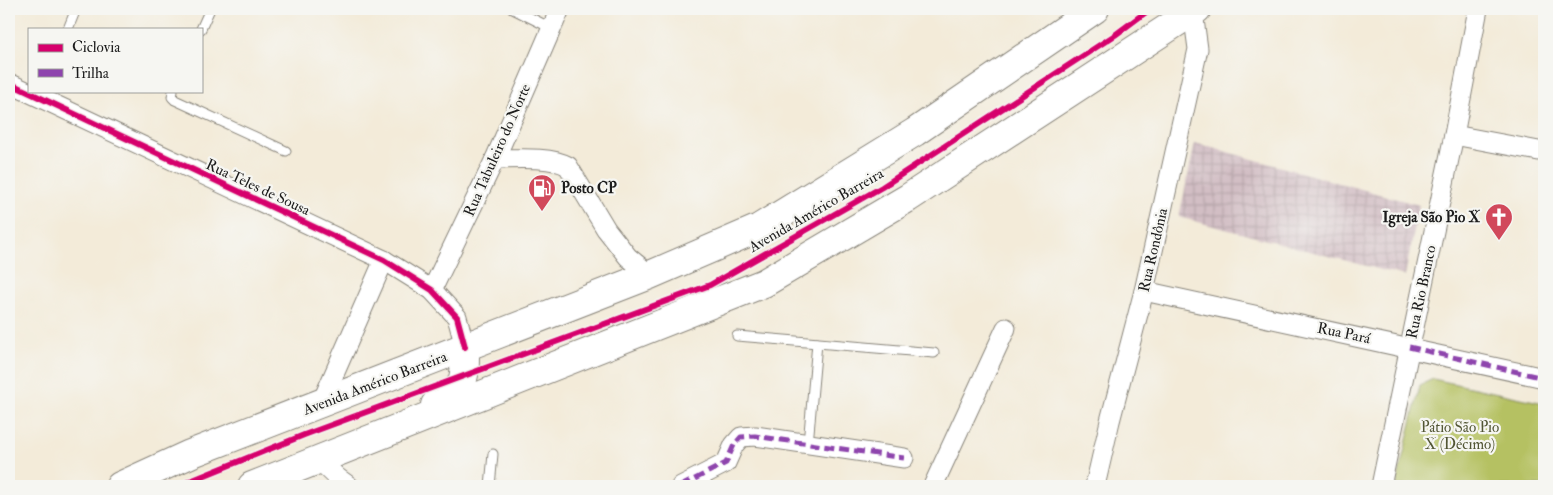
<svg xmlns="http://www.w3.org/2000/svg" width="1553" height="495" viewBox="0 0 1553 495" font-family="'IM FELL Double Pica',serif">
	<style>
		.industrial { fill: url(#industrial-grid) }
		.green { fill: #b5c162; stroke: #686e3f }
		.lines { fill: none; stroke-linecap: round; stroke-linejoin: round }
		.lane-casing { stroke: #88847a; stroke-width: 11 }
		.street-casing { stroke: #88847a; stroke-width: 21 }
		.primary-casing { stroke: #88847a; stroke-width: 30 }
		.lane { stroke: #fff; stroke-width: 9 }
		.street { stroke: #fff; stroke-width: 19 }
		.primary { stroke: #fff; stroke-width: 28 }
		.quiet { stroke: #8e44ad; stroke-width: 5; stroke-dasharray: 10 5; stroke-linecap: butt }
		.cycleway-casing { stroke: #f6f6f2; stroke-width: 9 }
		.cycleway { stroke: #d6006c; stroke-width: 6 }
		.labels { text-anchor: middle; stroke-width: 4.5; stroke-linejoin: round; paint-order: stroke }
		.street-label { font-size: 15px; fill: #1c1c1c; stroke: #f6f6f2 }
		.poi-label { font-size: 15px; font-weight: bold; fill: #1c1c1c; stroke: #f6f6f2; text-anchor: start }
		.park-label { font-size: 15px; fill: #525634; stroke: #f6f6f2 }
	</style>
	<defs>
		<pattern id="industrial-grid" width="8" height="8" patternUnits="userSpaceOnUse" patternTransform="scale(1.25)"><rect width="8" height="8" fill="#d2bec4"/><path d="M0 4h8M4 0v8" fill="none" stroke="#b4a3a8"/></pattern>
	</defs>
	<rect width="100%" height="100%" fill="#f6f6f2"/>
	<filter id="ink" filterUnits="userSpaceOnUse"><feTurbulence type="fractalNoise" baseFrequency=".02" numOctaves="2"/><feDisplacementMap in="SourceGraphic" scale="10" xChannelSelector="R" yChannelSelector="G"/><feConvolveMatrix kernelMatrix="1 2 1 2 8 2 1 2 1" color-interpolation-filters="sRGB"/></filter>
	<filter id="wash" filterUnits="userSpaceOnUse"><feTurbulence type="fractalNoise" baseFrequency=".0096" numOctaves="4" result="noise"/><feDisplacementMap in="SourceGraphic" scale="20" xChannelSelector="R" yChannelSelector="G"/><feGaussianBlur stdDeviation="1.12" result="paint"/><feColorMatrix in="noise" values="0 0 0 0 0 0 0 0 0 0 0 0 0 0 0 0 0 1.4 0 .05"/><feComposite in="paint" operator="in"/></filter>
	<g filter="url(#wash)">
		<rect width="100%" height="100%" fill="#f3ebd9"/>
		<polygon class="industrial" points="1195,143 1419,205 1405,276 1179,217"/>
		<polygon class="green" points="1433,379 1544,403 1544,486 1396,486 1420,385"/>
	</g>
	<g filter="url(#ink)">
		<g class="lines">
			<g class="lane-casing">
				<g id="lane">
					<polyline points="513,9 551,28"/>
					<polyline points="68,29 76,9"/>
					<polyline points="201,29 210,9"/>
					<polyline points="173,91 172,97 175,100 286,151"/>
					<polyline points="737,336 934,353"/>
					<polyline points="808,444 817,343"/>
					<polyline points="490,486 493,454"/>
				</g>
			</g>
			<g class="street-casing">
				<g id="street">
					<polyline points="9,83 384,260 432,290 457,317 465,347"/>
					<polyline points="1454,135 1544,152"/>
					<path d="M495,159C516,159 550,156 568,166L606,229L628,257L650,275"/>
					<polyline points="432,290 495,159 560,9"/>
					<polyline points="1144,291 1544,378"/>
					<polyline points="321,404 384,260"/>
					<polyline points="319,460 338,478 349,486"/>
					<polyline points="681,486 726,463 734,445 741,437 755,436 904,458"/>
					<polyline points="933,486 1006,328"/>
					<polyline points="1095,486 1110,421 1144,291 1198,49 1193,12"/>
					<polyline points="1381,486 1454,135 1478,9"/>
				</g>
			</g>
			<g class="primary-casing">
				<g id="primary">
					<path d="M435,405C466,385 465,384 465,347"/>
					<polyline points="120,486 190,454 650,275 759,228 915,132 1095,9"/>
					<polyline points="252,486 764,283 908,198 1197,9"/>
				</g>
			</g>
			<use href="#lane" class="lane"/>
			<use href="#street" class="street"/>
			<use href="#primary" class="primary"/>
			<g class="quiet">
				<polyline points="1409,347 1544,378"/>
				<polyline points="681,486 726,463 734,445 741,437 755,436 904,458"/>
			</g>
			<g class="cycleway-casing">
				<g id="cycleway">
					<polyline points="9,83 384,260 432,290 457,317 465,347"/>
					<polyline points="178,486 304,435 710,285 882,187 1115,35 1150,9"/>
				</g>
			</g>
			<use href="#cycleway" class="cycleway"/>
		</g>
	</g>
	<defs>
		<g id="fuel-pin" transform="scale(1.4375)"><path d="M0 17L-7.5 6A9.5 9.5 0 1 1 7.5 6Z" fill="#d1495b" stroke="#f6f6f2"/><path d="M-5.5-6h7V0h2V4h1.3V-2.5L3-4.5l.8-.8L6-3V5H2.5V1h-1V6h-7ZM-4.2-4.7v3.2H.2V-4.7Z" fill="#fff"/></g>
		<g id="church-pin" transform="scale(1.4375)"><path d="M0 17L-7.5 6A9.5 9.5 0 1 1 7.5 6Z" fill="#d1495b" stroke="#f6f6f2"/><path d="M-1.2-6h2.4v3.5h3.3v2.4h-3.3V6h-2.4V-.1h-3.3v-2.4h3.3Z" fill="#fff"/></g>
	</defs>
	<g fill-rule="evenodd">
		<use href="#fuel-pin" x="542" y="188"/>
		<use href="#church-pin" x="1499" y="217"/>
	</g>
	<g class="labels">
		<g class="street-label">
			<text transform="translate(497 150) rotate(-66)" y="5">Rua Tabuleiro do Norte</text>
			<text transform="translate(258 187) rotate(25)" y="5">Rua Teles de Sousa</text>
			<text transform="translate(816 210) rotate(-30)" y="5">Avenida Américo Barreira</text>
			<text transform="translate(1153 250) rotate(-77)" y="5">Rua Rondônia</text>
			<text transform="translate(1421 292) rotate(-78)" y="5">Rua Rio Branco</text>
			<text transform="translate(1344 333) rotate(12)" y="5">Rua Pará</text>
			<text transform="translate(375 383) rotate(-21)" y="5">Avenida Américo Barreira</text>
		</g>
		<g class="poi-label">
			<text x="561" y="193">Posto CP</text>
			<text x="1480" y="222" text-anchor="end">Igreja São Pio X</text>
		</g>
		<g class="park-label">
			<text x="1460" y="432">Pátio São Pio<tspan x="1460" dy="17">X (Décimo)</tspan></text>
		</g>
	</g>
	<rect width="1553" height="495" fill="none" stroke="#f6f6f2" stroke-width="30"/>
	<rect x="28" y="28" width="175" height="65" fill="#f6f6f2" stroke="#9f9f9c"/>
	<rect x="38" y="44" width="25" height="8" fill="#d6006c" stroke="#9f9f9c"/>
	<text x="72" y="52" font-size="15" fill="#1c1c1c">Ciclovia</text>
	<rect x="38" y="69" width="25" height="8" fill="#8e44ad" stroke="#9f9f9c"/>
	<text x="72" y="78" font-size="15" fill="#1c1c1c">Trilha</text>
</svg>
